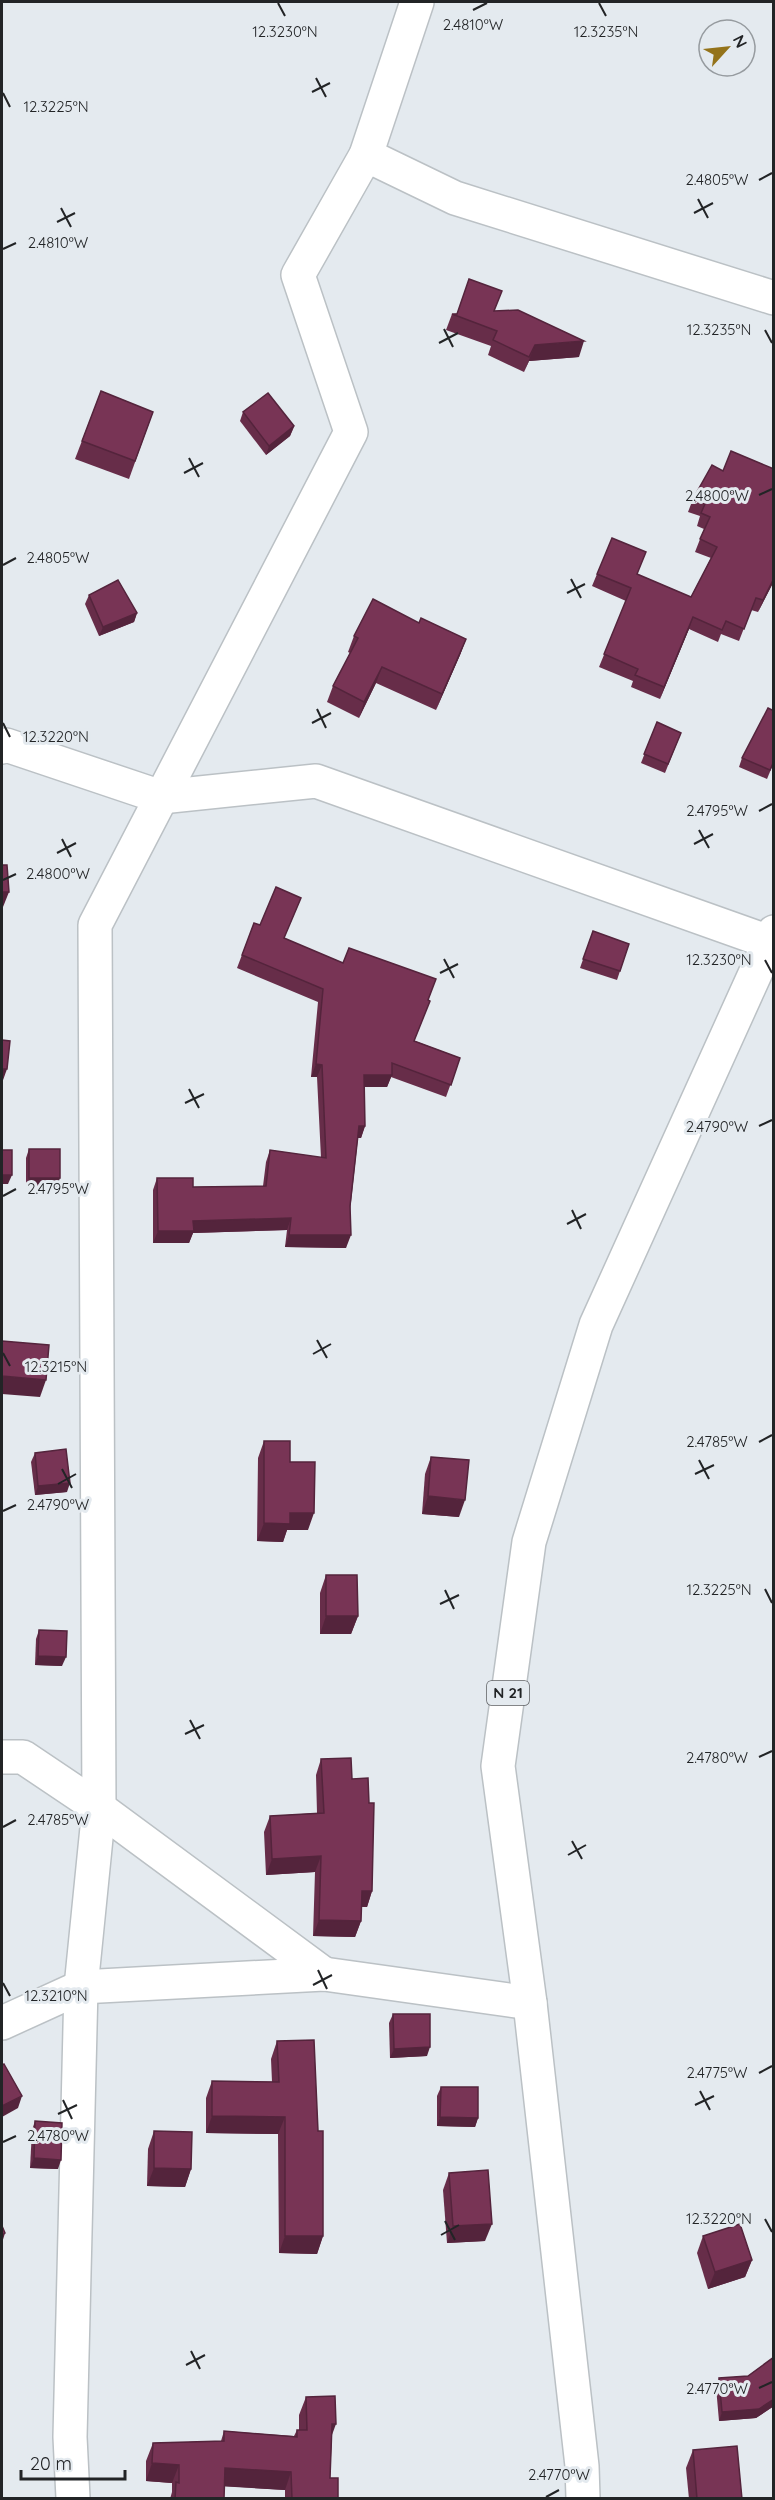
<svg xmlns="http://www.w3.org/2000/svg" width="775" height="2500" viewBox="0 0 775 2500" font-family="Quicksand,sans-serif">
	<style>
		.lines { fill: none; stroke-linecap: round; stroke-linejoin: round }
		.minor-casing { stroke: #bbc1c5; stroke-width: 36 }
		.major-casing { stroke: #bbc1c5; stroke-width: 36 }
		.minor { stroke: #fff; stroke-width: 33 }
		.major { stroke: #fff; stroke-width: 33 }
		.wall { fill: #672d49 }
		.shaded-wall { fill: #54243c }
		.building { fill: #783455; stroke: #54243c; stroke-width: 1.5 }
		.ticks { fill: none; stroke: #222426; stroke-width: 2 }
		.labels { text-anchor: middle; stroke-width: 6; stroke-linejoin: round; paint-order: stroke }
		.shield { fill: #e4eaef; stroke: #5c5f62; stroke-width: 1.5 }
		.shield-label { font-size: 15px; font-weight: bold; fill: #222426 }
		.ticks-label { font-size: 15px; text-anchor: middle; fill: #222426; stroke: #e4eaef; stroke-width: 6; stroke-linejoin: round; paint-order: stroke }
	</style>
	<rect width="100%" height="100%" fill="#e4eaef"/>
	<g class="lines">
		<g class="minor-casing">
			<g id="minor">
				<polyline points="366,155 455,198 774,298"/>
				<polyline points="2,747 6,745 161,797 316,781 769,942"/>
				<polyline points="2,1757 23,1757 99,1808 324,1974"/>
				<polyline points="2,2023 81,1987 324,1974 530,2003"/>
				<polyline points="73,2498 70,2437 81,1987 99,1808 95,925 351,432 298,275 366,155 417,2"/>
			</g>
		</g>
		<g class="major-casing">
			<polyline id="major" points="583,2498 582,2466 530,2003 498,1766 529,1542 596,1325 774,932"/>
		</g>
		<use href="#minor" class="minor"/>
		<use href="#major" class="major"/>
	</g>
	<g class="wall">
		<polygon points="495,311 579,357 529,361 524,372 488,355 491,346 446,330 452,314"/>
		<polygon points="101,391 153,412 129,479 75,459"/>
		<polygon points="243,412 294,427 290,436 266,455 240,421"/>
		<polygon points="774,469 774,581 758,612 751,610 739,641 721,634 718,642 689,629 660,699 631,687 633,681 599,667 626,601 592,586 597,574 637,574 691,597 711,558 695,552 704,529 697,526 700,516 688,512 693,499 723,471"/>
		<polygon points="89,595 137,613 134,622 99,636 85,604"/>
		<polygon points="419,623 466,639 460,655 436,710 376,683 359,718 327,702 333,686 350,653 348,652 354,636"/>
		<polygon points="657,722 681,733 665,773 641,763"/>
		<polygon points="742,758 774,762 767,779 739,767"/>
		<polygon points="301,898 284,938 415,1041 460,1058 446,1097 391,1077 387,1087 364,1087 365,1126 361,1138 358,1138 346,1248 285,1247 287,1230 193,1233 189,1243 153,1243 153,1190 157,1178 193,1187 263,1186 266,1162 270,1150 321,1158 317,1077 311,1077 318,1002 237,968 254,923 260,925"/>
		<polygon points="593,931 629,944 617,980 580,968"/>
		<polygon points="29,1149 57,1187 26,1187 26,1158"/>
		<polygon points="264,1441 290,1462 308,1530 287,1530 283,1542 257,1541 258,1458"/>
		<polygon points="35,1453 67,1492 35,1495 31,1462"/>
		<polygon points="431,1457 459,1517 422,1514 425,1474"/>
		<polygon points="326,1575 358,1616 351,1634 320,1634 320,1593"/>
		<polygon points="39,1630 62,1666 35,1665 36,1639"/>
		<polygon points="321,1759 352,1779 372,1891 367,1907 361,1907 361,1921 355,1937 313,1936 315,1872 266,1875 264,1832 270,1816 317,1813 316,1775"/>
		<polygon points="393,2014 427,2056 390,2058 389,2023"/>
		<polygon points="277,2041 323,2236 317,2254 279,2253 278,2134 206,2133 206,2098 212,2081 272,2082 271,2059"/>
		<polygon points="441,2087 478,2118 475,2127 437,2126 437,2096"/>
		<polygon points="35,2121 58,2169 30,2168 32,2130"/>
		<polygon points="154,2131 191,2169 185,2187 147,2186 148,2149"/>
		<polygon points="449,2173 485,2241 447,2243 443,2190"/>
		<polygon points="703,2236 752,2260 745,2277 708,2289 697,2253"/>
		<polygon points="774,2357 774,2406 756,2418 719,2421 716,2387 719,2378 748,2376"/>
		<polygon points="306,2397 332,2436 330,2478 338,2499 285,2499 285,2490 224,2486 224,2499 170,2499 172,2492 172,2483 146,2481 146,2461 153,2443 221,2441 224,2431 294,2436 297,2430 299,2430 299,2415"/>
		<polygon points="693,2450 742,2499 689,2499 686,2468"/>
	</g>
	<g class="shaded-wall">
		<polygon points="584,341 579,357 529,361 524,372 535,345"/>
		<polygon points="294,426 290,436 266,455 269,446"/>
		<polygon points="774,578 774,581 758,612 763,600"/>
		<polygon points="137,613 134,622 99,636 103,627"/>
		<polygon points="693,617 689,629 660,699 664,687"/>
		<polygon points="466,639 460,655 436,710 442,694"/>
		<polygon points="382,667 376,683 359,718 364,702"/>
		<polygon points="2,892 9,892 3,907 2,907"/>
		<polygon points="316,1064 322,1065 317,1077 311,1077"/>
		<polygon points="2,1069 7,1069 2,1083"/>
		<polygon points="364,1075 392,1075 387,1087 359,1087"/>
		<polygon points="359,1126 365,1126 361,1138 354,1138"/>
		<polygon points="2,1175 12,1175 8,1184 2,1184"/>
		<polygon points="29,1178 60,1178 57,1187 26,1187"/>
		<polygon points="291,1218 287,1230 193,1233 189,1243 153,1243 158,1231 193,1221"/>
		<polygon points="289,1235 351,1235 346,1248 285,1247"/>
		<polygon points="2,1376 46,1380 40,1397 2,1394"/>
		<polygon points="70,1483 67,1492 35,1495 38,1486"/>
		<polygon points="428,1496 465,1500 459,1517 422,1514"/>
		<polygon points="290,1513 314,1513 308,1530 287,1530 283,1542 257,1541 264,1523"/>
		<polygon points="326,1616 358,1616 351,1634 320,1634"/>
		<polygon points="38,1656 66,1657 62,1666 35,1665"/>
		<polygon points="321,1856 315,1872 266,1875 272,1859"/>
		<polygon points="362,1891 372,1891 367,1907 356,1906"/>
		<polygon points="319,1920 361,1921 355,1937 313,1936"/>
		<polygon points="430,2047 427,2056 390,2058 394,2049"/>
		<polygon points="22,2096 18,2108 2,2117 2,2106"/>
		<polygon points="212,2116 285,2117 278,2134 206,2133"/>
		<polygon points="440,2117 478,2118 475,2127 437,2126"/>
		<polygon points="34,2158 61,2160 58,2169 30,2168"/>
		<polygon points="154,2168 191,2169 185,2187 147,2186"/>
		<polygon points="492,2224 485,2241 447,2243 453,2226"/>
		<polygon points="5,2233 2,2243 2,2235"/>
		<polygon points="285,2236 323,2236 317,2254 279,2253"/>
		<polygon points="752,2260 745,2277 708,2289 715,2272"/>
		<polygon points="774,2399 774,2406 756,2418 719,2421 722,2412"/>
		<polygon points="332,2424 336,2424 329,2443"/>
		<polygon points="152,2463 179,2465 172,2483 146,2481"/>
		<polygon points="225,2468 291,2472 285,2490 218,2486"/>
	</g>
	<g class="building">
		<polygon points="469,279 502,291 494,311 518,310 584,341 535,345 529,357 493,340 497,331 452,314 457,314"/>
		<polygon points="101,391 153,412 135,461 82,441"/>
		<polygon points="268,393 294,426 269,446 243,412"/>
		<polygon points="731,451 774,469 774,578 763,600 756,598 744,629 726,621 722,630 693,617 664,687 635,675 638,669 604,654 631,588 597,574 612,538 646,552 637,574 691,597 717,547 700,539 710,517 701,513 705,504 693,499 712,465 723,471"/>
		<polygon points="118,580 137,613 103,627 89,595"/>
		<polygon points="373,599 419,623 421,618 466,639 442,694 382,667 364,702 333,686 358,638 354,636"/>
		<polygon points="768,708 774,711 774,761 770,770 742,758"/>
		<polygon points="657,722 681,733 668,764 644,754"/>
		<polygon points="2,865 7,865 9,892 2,892"/>
		<polygon points="276,887 301,898 284,938 343,963 349,948 436,979 428,1000 430,1001 414,1041 460,1058 451,1085 392,1063 392,1075 364,1075 365,1126 359,1126 350,1206 351,1235 289,1235 291,1218 193,1221 194,1231 158,1231 157,1178 193,1178 193,1187 266,1186 270,1150 326,1158 322,1065 316,1064 323,989 242,955 254,923 260,925"/>
		<polygon points="593,931 629,944 620,971 583,959"/>
		<polygon points="2,1040 10,1041 7,1069 2,1069"/>
		<rect x="29" y="1149" width="31" height="29"/>
		<rect x="2" y="1150" width="10" height="25"/>
		<polygon points="2,1341 49,1345 46,1380 2,1376"/>
		<polygon points="264,1441 290,1441 290,1462 315,1462 314,1513 290,1513 290,1524 264,1523"/>
		<polygon points="66,1449 70,1483 38,1486 35,1453"/>
		<polygon points="431,1457 469,1460 465,1500 428,1496"/>
		<polygon points="326,1575 357,1575 358,1616 326,1616"/>
		<polygon points="39,1630 67,1631 66,1657 38,1656"/>
		<polygon points="351,1758 352,1779 368,1778 369,1803 374,1803 372,1891 362,1891 361,1921 319,1920 321,1856 272,1859 270,1816 324,1813 321,1759"/>
		<polygon points="393,2014 430,2014 430,2047 394,2049"/>
		<polygon points="314,2040 318,2131 323,2131 323,2236 285,2236 285,2117 212,2116 212,2081 279,2082 277,2041"/>
		<polygon points="4,2064 22,2096 2,2106 2,2065"/>
		<polygon points="441,2087 478,2087 478,2118 440,2117"/>
		<polygon points="35,2121 62,2123 61,2160 34,2158"/>
		<polygon points="154,2131 192,2132 191,2169 154,2168"/>
		<polygon points="488,2170 492,2224 453,2226 449,2173"/>
		<polygon points="740,2224 752,2260 715,2272 703,2236"/>
		<polygon points="2,2226 5,2233 2,2235"/>
		<polygon points="774,2357 774,2399 759,2409 722,2412 719,2378 748,2376"/>
		<polygon points="335,2396 336,2424 332,2424 330,2478 338,2478 338,2499 292,2499 291,2472 225,2468 224,2499 175,2499 176,2482 179,2483 179,2465 152,2463 153,2443 224,2441 224,2431 297,2437 297,2430 307,2430 306,2397"/>
		<polygon points="737,2446 742,2499 697,2499 693,2450"/>
	</g>
	<path class="ticks" d="M278,3L285,16M599,3L606,16M473,10L487,3M316,78L326,97M312,92L330,83M3,93L10,107M759,180L772,173M698,199L708,218M61,208L71,227M694,213L713,203M57,222L75,213M3,249L16,243M444,329L453,347M765,330L772,343M439,343L458,333M189,458L199,477M184,473L203,463M759,495L772,489M3,565L16,558M571,579L581,598M567,593L585,584M317,709L326,728M3,723L10,737M312,723L331,713M759,811L772,804M699,830L709,848M62,839L71,857M694,844L713,834M57,853L76,843M3,880L16,874M444,959L454,978M765,960L772,973M440,973L458,964M189,1089L199,1108M185,1103L204,1094M759,1126L772,1120M3,1196L16,1189M572,1210L581,1229M567,1224L586,1214M317,1340L327,1358M3,1353L10,1366M313,1354L331,1344M759,1442L772,1435M699,1460L709,1479M62,1469L72,1488M695,1474L714,1465M58,1484L76,1474M3,1511L16,1505M765,1589L772,1603M445,1590L454,1609M440,1604L459,1595M190,1720L200,1739M185,1734L204,1725M759,1757L772,1751M3,1827L16,1820M572,1841L582,1859M568,1855L586,1845M318,1970L327,1989M3,1983L10,1996M313,1985L332,1975M759,2073L772,2066M700,2091L710,2110M63,2100L72,2119M695,2105L714,2096M58,2114L77,2105M3,2142L16,2136M765,2219L772,2232M445,2221L455,2240M441,2235L459,2225M191,2351L200,2369M186,2365L205,2355M759,2388L772,2382M546,2497L559,2490"/>
	<g class="labels">
		<rect class="shield" x="487" y="1681" width="42" height="24" rx="4.5"/>
		<g class="shield-label">
			<text x="508" y="1698">N 21</text>
		</g>
	</g>
	<g class="ticks-label">
		<text x="473" y="30">2.4810°W</text>
		<text x="285" y="37">12.3230°N</text>
		<text x="606" y="37">12.3235°N</text>
		<text x="56" y="112">12.3225°N</text>
		<text x="717" y="185">2.4805°W</text>
		<text x="58" y="248">2.4810°W</text>
		<text x="719" y="335">12.3235°N</text>
		<text x="717" y="501">2.4800°W</text>
		<text x="58" y="563">2.4805°W</text>
		<text x="56" y="742">12.3220°N</text>
		<text x="717" y="816">2.4795°W</text>
		<text x="58" y="879">2.4800°W</text>
		<text x="719" y="965">12.3230°N</text>
		<text x="717" y="1132">2.4790°W</text>
		<text x="58" y="1194">2.4795°W</text>
		<text x="56" y="1372">12.3215°N</text>
		<text x="717" y="1447">2.4785°W</text>
		<text x="58" y="1510">2.4790°W</text>
		<text x="719" y="1595">12.3225°N</text>
		<text x="717" y="1763">2.4780°W</text>
		<text x="58" y="1825">2.4785°W</text>
		<text x="56" y="2001">12.3210°N</text>
		<text x="717" y="2078">2.4775°W</text>
		<text x="58" y="2141">2.4780°W</text>
		<text x="719" y="2224">12.3220°N</text>
		<text x="717" y="2394">2.4770°W</text>
		<text x="559" y="2480">2.4770°W</text>
	</g>
	<rect width="775" height="2500" fill="none" stroke="#222426" stroke-width="6"/>
	<g transform="translate(727 48) rotate(63)"><circle r="28" fill="#e4eaef" stroke="#969b9f" stroke-width="1.5"/>
	<path d="M0-4.5L10 22L0 15L-10 22Z" fill="#94731a"/>
	<text y="-9" font-size="16" font-weight="bold" text-anchor="middle" fill="#222426">N</text>
	</g>
	<path d="M21 2470v9h104v-9" fill="none" stroke="#222426" stroke-width="3"/>
	<text x="30" y="2470" font-size="18" fill="#222426" stroke="#e4eaef" stroke-width="4.5" paint-order="stroke">20 m</text>
</svg>
